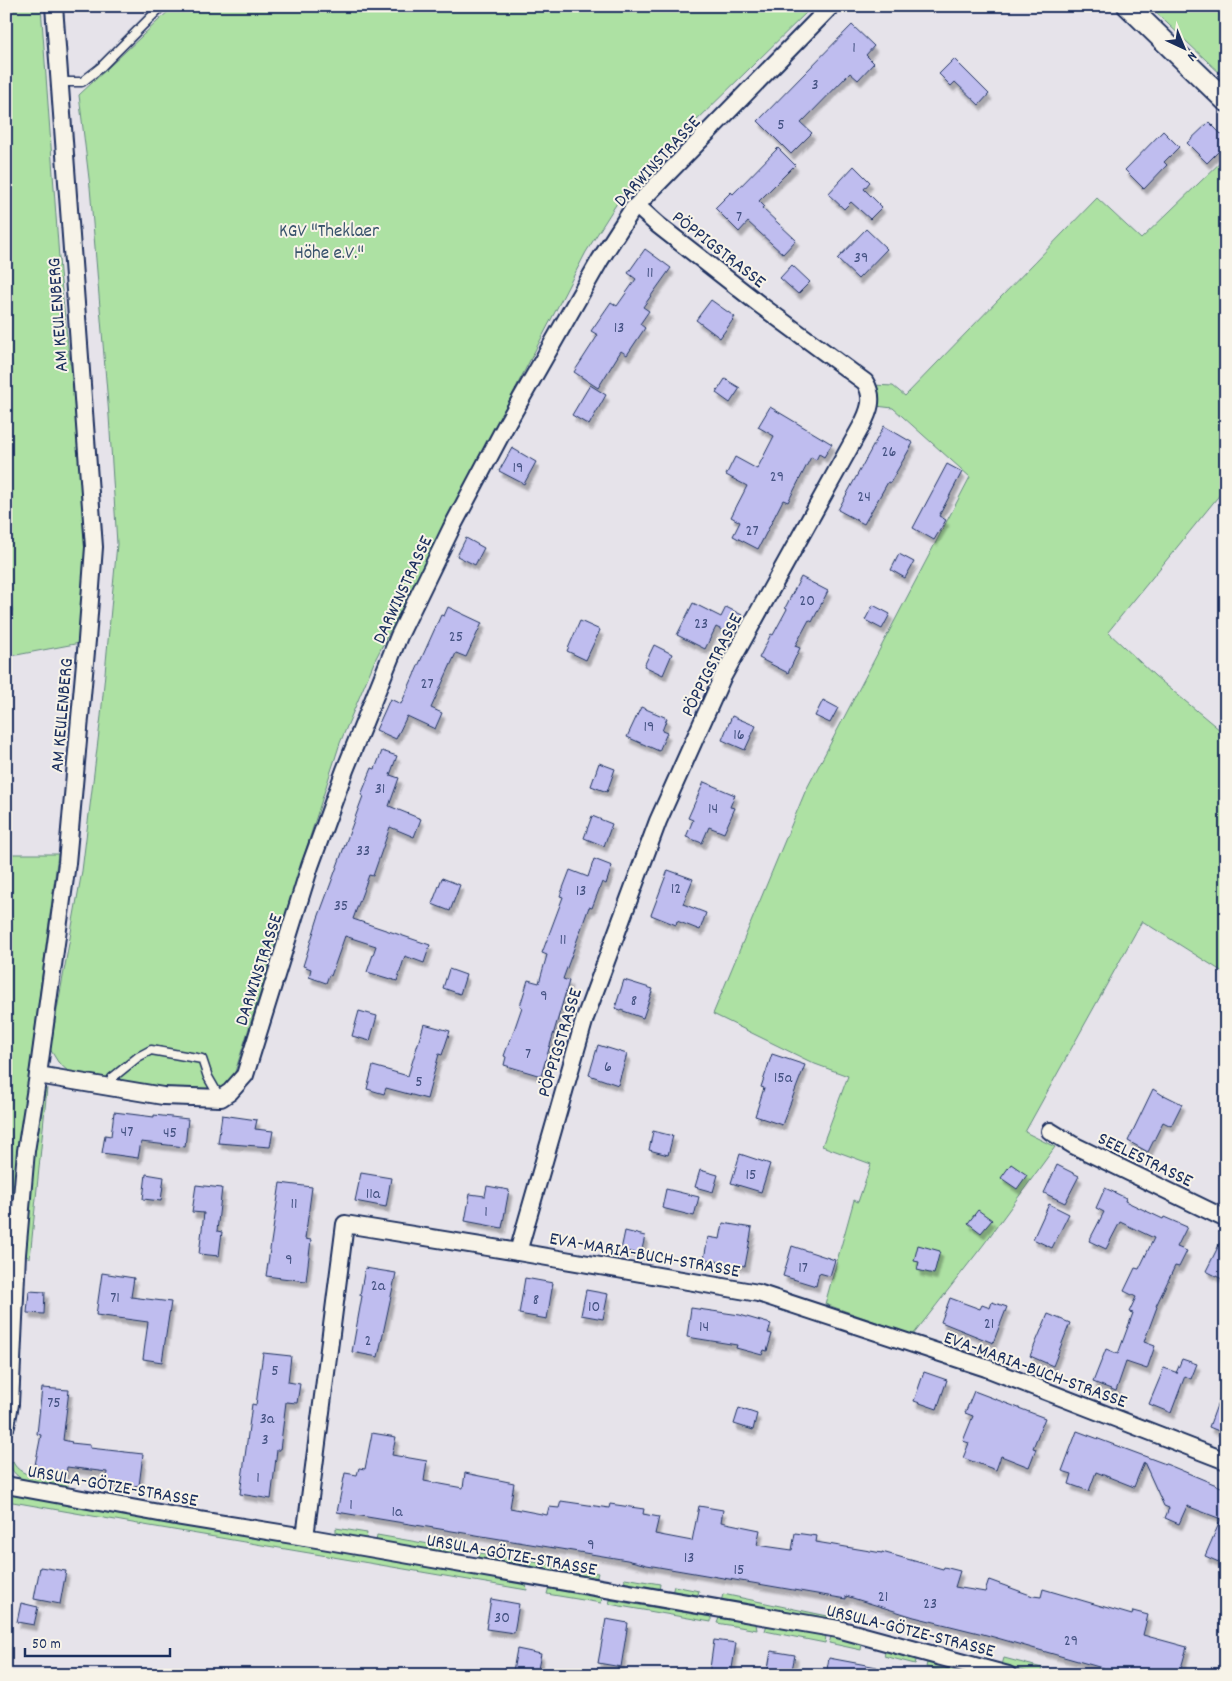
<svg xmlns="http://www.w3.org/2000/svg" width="1232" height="1681" viewBox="0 0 1232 1681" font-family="Dekko,sans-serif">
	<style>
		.green { fill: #ade1a3; stroke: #648880 }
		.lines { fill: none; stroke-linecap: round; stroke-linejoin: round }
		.stream { stroke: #6d90bf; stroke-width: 5.5 }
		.building { fill: #bfbdef; stroke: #1b2f5e; filter: url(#shadow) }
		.service-casing { stroke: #1b2f5e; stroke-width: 11 }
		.minor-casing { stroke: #1b2f5e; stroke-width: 20 }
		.tertiary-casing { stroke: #1b2f5e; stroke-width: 24 }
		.service { stroke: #f7f3e8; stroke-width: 8 }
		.minor { stroke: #f7f3e8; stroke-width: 16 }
		.tertiary { stroke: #f7f3e8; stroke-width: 20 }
		.labels { text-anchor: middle; stroke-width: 4; stroke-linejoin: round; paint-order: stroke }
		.number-label { font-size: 16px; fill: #445282 }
		.street-label { font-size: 19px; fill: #1b2f5e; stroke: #f7f3e8 }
		.park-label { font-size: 19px; fill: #38536c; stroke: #f7f3e8 }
	</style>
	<defs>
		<filter id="shadow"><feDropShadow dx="3" dy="5.5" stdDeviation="1" flood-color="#0004"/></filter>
	</defs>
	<rect width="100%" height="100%" fill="#e6e3ea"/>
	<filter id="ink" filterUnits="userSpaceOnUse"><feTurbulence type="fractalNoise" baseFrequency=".02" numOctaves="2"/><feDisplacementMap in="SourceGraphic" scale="10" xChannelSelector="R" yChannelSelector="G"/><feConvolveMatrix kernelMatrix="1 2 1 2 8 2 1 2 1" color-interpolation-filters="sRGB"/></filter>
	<g filter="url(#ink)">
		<g class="green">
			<polygon points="6,6 41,6 60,272 70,364 71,364 86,548 80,643 6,657"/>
			<polygon points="174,6 813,6 624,192 586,252 375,660 340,743 234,1075 223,1087 209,1093 94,1080 71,1074 58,1062 50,1049 82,871 101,716 117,544 109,416 90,187 79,95"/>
			<polygon points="1149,6 1226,6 1226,79"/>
			<polygon points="1226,157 1226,487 1108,632 1155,676 1226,735 1226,974 1142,921 1025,1132 1055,1147 984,1244 913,1335 825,1304 854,1200 858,1202 871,1164 822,1146 848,1076 815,1064 713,1014 805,792 970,477 893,408 876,406 873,385 893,386 905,396 1097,198 1141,239"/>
			<polygon points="6,854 58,854 6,1251"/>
			<polygon points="43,1088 47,1088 30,1258 24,1255 33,1153"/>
			<path d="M13,1462C20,1479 53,1479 69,1482L67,1489C47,1486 18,1487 9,1464Z"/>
			<path d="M8,1494L526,1584L527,1590C354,1560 180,1532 7,1501L6,1505V1495Z"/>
			<polygon points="336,1528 367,1533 366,1540 336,1535"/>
			<polygon points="377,1535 452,1548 451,1555 376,1542"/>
			<polygon points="479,1553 522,1560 521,1567 478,1560"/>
			<polygon points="526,1561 554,1565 554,1572 525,1568"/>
			<polygon points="561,1567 598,1573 596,1580 560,1573"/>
			<polygon points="625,1578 660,1584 659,1591 624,1585"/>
			<polygon points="674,1586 699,1591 697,1597 672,1593"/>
			<polygon points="549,1587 602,1598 601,1603 547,1594"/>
			<polygon points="723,1594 842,1619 841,1624 721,1602"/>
			<polygon points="610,1600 711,1617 711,1622 609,1604"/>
			<polygon points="719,1618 756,1624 757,1630 717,1623"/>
			<polygon points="767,1624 826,1636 825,1643 765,1631"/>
			<polygon points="831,1637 862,1643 861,1650 829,1643"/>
			<polygon points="886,1649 917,1657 915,1664 884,1656"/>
			<polygon points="1004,1658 1042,1668 1040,1675 1002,1665"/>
			<polygon points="928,1659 959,1668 957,1675 926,1667"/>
		</g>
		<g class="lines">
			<polyline class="stream" points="6,610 10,610"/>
		</g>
		<g class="building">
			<polygon points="852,25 874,46 866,55 874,63 858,80 850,73 801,123 812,133 791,154 758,121"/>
			<polygon points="954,59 989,94 979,105 955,82 951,86 939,74"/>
			<polygon points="1209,122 1226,139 1226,144 1207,163 1187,143"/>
			<polygon points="1163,131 1179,147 1164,162 1167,165 1144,189 1125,170"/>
			<polygon points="778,148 795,165 759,201 764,206 762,208 796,240 783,254 748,222 739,232 715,208 731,192 733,194"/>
			<polygon points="854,166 870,182 864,189 882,207 870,219 851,202 844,209 828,194"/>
			<polygon points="866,229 887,249 858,279 837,259"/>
			<polygon points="645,249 671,268 643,307 649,311 640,324 645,328 627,355 621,351 598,388 574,372 598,335 591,331 611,302 617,306 636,279 628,273"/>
			<polygon points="792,265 810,282 798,294 780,278"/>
			<polygon points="711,300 735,317 720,338 696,320"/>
			<polygon points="725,379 740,388 730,403 716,393"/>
			<polygon points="590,385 606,395 589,425 572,415"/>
			<polygon points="770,407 832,444 824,457 819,454 816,460 811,457 788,502 783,500 758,549 733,536 740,522 731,517 747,486 726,475 735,457 757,469 774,436 758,427"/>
			<polygon points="884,426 913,443 890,483 888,482 864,524 838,510"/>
			<polygon points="512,448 536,462 524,484 499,471"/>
			<polygon points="947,464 962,472 939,516 946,520 934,540 913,528"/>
			<polygon points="466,538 484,548 475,565 457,556"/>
			<polygon points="899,554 914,562 905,578 891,570"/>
			<polygon points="801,577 828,591 812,622 809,620 795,646 800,648 788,673 759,658 771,634 773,635 787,609 785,608"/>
			<polygon points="693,603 721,617 726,607 742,615 732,635 716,627 705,649 677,635"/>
			<polygon points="873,605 890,614 882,629 865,620"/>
			<polygon points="448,607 482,623 466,657 456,653 431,708 442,713 435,729 407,716 396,739 376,730 390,699 401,704 441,615 444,616"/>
			<polygon points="580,621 600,630 586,660 567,651"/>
			<polygon points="654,645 672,654 663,675 644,666"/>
			<polygon points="823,700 838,708 830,723 815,716"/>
			<polygon points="641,707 667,718 662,731 667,733 659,751 627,737"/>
			<polygon points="732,716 756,726 745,750 722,740"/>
			<polygon points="382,751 397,756 390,775 399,778 389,806 421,819 414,837 390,827 373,876 369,875 353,919 430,945 424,963 405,956 397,981 367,972 376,946 345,936 331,976 329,975 326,983 309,977 311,969 303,966 318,918 363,796 361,795 372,768 375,769"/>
			<polygon points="599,763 615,769 607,792 591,786"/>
			<polygon points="704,782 735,795 730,807 735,808 724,833 709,827 702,843 686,837 693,820 688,818"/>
			<polygon points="592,816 612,824 604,846 584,838"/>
			<polygon points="594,859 612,866 606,884 602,882 592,908 589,907 563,979 569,981 541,1076 504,1065 506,1057 504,1056 510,1039 511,1039 522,1007 520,1006 528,980 539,983 547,955 542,953 563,897 560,896 570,870 588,877"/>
			<polygon points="668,870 693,879 683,904 706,913 700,930 677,921 676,925 651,915"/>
			<polygon points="442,878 460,885 450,911 432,904"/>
			<polygon points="449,969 466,975 460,994 443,988"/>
			<polygon points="624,980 653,989 643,1018 615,1008"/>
			<polygon points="359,1011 377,1016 370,1041 352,1036"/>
			<polygon points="424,1024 450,1031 442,1055 439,1054 427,1099 386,1088 384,1094 367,1089 373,1066 408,1076"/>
			<polygon points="598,1045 627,1054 618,1085 589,1075"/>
			<polygon points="772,1054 805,1065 782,1125 755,1116 764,1088 761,1087"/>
			<polygon points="1153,1089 1164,1096 1164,1095 1182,1104 1171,1126 1163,1122 1148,1152 1128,1141"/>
			<polygon points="114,1112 154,1117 154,1115 188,1119 185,1147 141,1142 138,1158 102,1153 105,1135 111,1136"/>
			<polygon points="222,1115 257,1120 255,1129 273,1131 270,1147 218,1143"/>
			<polygon points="653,1131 673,1136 668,1155 649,1150"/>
			<polygon points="740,1154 770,1164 761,1192 731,1183"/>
			<polygon points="1011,1164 1027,1175 1017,1189 1001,1178"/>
			<polygon points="1057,1165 1079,1176 1065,1203 1044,1193"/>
			<polygon points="700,1170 718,1175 713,1192 695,1187"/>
			<polygon points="361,1173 391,1178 386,1207 355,1201"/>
			<polygon points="146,1174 164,1177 161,1201 143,1199"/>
			<polygon points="280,1183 312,1187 305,1239 311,1240 306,1281 266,1276"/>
			<polygon points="196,1185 222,1188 217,1231 222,1232 219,1256 199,1254 204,1213 192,1212"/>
			<polygon points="487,1186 509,1190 502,1228 465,1221 470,1194 485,1196"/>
			<polygon points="1105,1188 1126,1198 1125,1201 1163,1219 1164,1217 1187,1227 1177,1247 1187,1251 1179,1267 1175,1266 1156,1306 1157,1307 1144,1342 1155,1346 1147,1369 1126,1362 1116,1391 1093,1382 1106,1349 1118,1354 1133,1313 1129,1312 1136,1297 1124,1291 1135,1268 1139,1269 1154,1238 1120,1222 1106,1249 1089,1241 1104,1212 1096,1208"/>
			<polygon points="666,1189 699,1197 694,1216 662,1208"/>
			<polygon points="1049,1204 1069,1214 1052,1248 1033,1239"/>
			<polygon points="978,1210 992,1220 981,1233 968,1223"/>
			<polygon points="723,1223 752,1228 745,1266 704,1259 708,1237 720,1239"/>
			<polygon points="625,1231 645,1236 641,1254 621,1250"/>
			<polygon points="1226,1231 1226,1281 1206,1271"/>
			<polygon points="918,1245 940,1251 934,1274 917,1270 919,1262 914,1261"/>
			<polygon points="792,1246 835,1260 830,1276 819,1273 816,1286 783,1276"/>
			<polygon points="365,1268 396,1273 378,1357 352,1352 362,1296 360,1295"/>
			<polygon points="102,1273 134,1278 131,1297 171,1302 162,1362 143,1359 148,1322 96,1315"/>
			<polygon points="525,1278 553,1283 547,1319 519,1314"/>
			<polygon points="586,1290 608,1294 603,1319 581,1315"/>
			<polygon points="29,1291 45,1292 44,1314 27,1313"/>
			<polygon points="950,1298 980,1309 982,1305 990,1308 992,1302 1007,1307 993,1343 941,1322"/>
			<polygon points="691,1308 740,1315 771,1324 768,1333 772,1334 767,1351 764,1350 762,1355 736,1348 737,1345 687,1337"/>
			<polygon points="1048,1314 1070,1323 1053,1366 1030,1356"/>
			<polygon points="263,1353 291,1356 288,1382 300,1384 297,1403 286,1402 280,1450 277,1450 271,1499 240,1494 252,1404 256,1405"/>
			<polygon points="1182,1359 1197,1364 1191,1379 1185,1376 1171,1413 1149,1404 1164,1368 1178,1373 1176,1373"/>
			<polygon points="924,1372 947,1380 937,1409 914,1401"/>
			<polygon points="1224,1386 1226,1387 1226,1434 1209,1427"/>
			<polygon points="42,1388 69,1390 63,1440 72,1442 71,1443 90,1445 90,1448 143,1454 139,1486 106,1482 107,1472 67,1467 66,1475 34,1470 41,1435 37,1434"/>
			<polygon points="974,1391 1045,1418 1033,1448 1036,1449 1029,1467 1001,1456 996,1470 963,1458 969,1443 963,1441 973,1416 965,1413"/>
			<polygon points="739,1408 757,1414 753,1430 734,1424"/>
			<polygon points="1077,1431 1171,1466 1226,1489 1226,1552 1221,1563 1205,1556 1221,1519 1187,1506 1179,1524 1165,1518 1169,1508 1164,1506 1144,1462 1134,1487 1096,1472 1089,1491 1069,1484 1072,1474 1062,1471"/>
			<polygon points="372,1433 396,1437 392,1455 427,1461 424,1481 463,1488 465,1473 514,1483 510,1508 547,1515 549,1507 559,1508 561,1501 609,1508 610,1504 644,1509 643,1514 659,1517 655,1534 692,1541 699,1506 723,1510 721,1522 760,1530 757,1545 792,1550 795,1533 817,1536 816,1542 882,1553 882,1552 943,1569 944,1567 960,1571 955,1587 985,1592 989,1580 1033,1596 1041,1597 1043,1589 1132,1615 1133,1611 1148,1615 1143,1635 1187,1647 1179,1675 1127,1675 983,1634 914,1617 846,1596 846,1599 647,1565 627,1560 337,1512 345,1473 357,1475 359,1468 365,1469"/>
			<polygon points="40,1567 66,1571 60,1604 34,1599"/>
			<polygon points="491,1599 519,1604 514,1633 486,1629"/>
			<polygon points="21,1603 38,1607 34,1625 17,1622"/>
			<polygon points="606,1619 628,1623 621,1667 598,1663"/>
			<polygon points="714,1640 736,1643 731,1675 709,1675"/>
			<polygon points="517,1649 541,1654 537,1674 513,1671"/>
			<polygon points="771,1651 795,1655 791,1675 767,1675"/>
			<polygon points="829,1658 877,1667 876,1675 826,1675"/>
		</g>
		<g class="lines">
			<g class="service-casing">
				<g id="service">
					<polyline points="59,82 82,82 100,68 162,6"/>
					<polyline points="109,1088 112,1078 138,1057 151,1050 202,1059 208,1077 220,1098"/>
				</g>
			</g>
			<g class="minor-casing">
				<g id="minor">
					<polyline points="38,1075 163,1096 221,1098 230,1092 245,1075 310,866 345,770 399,636 451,529 505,427 600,260 632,210 831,6"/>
					<polyline points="1050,1131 1073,1145 1226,1219"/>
					<path d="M518,1252L585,1018L658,821L722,678L861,427C869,412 875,398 865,382L759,304L658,225L637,206"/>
					<polyline points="6,1426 10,1404 17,1254 26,1151 38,1075 67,863 87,640 94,547 54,6"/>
					<polyline points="6,1485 181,1517 305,1537 838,1629 1008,1675"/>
					<polyline points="305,1537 345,1224 518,1252 758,1293 986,1368 1226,1461"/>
				</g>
			</g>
			<g class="tertiary-casing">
				<polyline id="tertiary" points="1128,6 1226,101"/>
			</g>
			<use href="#service" class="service"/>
			<use href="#minor" class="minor"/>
			<use href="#tertiary" class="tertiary"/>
		</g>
	</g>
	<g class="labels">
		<g class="number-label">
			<text x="854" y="52">1</text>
			<text x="815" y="89">3</text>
			<text x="781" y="129">5</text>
			<text x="739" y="221">7</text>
			<text x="861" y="262">39</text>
			<text x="650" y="277">11</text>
			<text x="619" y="332">13</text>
			<text x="889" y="456">26</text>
			<text x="518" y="472">19</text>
			<text x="777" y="481">29</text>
			<text x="864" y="501">24</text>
			<text x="752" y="535">27</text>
			<text x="807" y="605">20</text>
			<text x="701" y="628">23</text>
			<text x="456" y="641">25</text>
			<text x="427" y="688">27</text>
			<text x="649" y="731">19</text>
			<text x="739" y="739">16</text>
			<text x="380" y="793">31</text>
			<text x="713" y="813">14</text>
			<text x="363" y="855">33</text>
			<text x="676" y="893">12</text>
			<text x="581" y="895">13</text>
			<text x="341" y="910">35</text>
			<text x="563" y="944">11</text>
			<text x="544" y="1000">9</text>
			<text x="634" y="1005">8</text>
			<text x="528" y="1058">7</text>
			<text x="608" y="1071">6</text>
			<text x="783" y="1082">15a</text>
			<text x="419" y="1086">5</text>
			<text x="127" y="1136">47</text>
			<text x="170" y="1137">45</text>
			<text x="751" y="1179">15</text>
			<text x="373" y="1198">11a</text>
			<text x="294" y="1208">11</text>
			<text x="486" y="1216">1</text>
			<text x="289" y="1264">9</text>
			<text x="803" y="1272">17</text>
			<text x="378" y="1290">2a</text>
			<text x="115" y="1302">71</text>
			<text x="536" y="1304">8</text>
			<text x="594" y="1311">10</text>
			<text x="989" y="1328">21</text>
			<text x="704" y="1331">14</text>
			<text x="368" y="1345">2</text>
			<text x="275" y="1375">5</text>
			<text x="54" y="1407">75</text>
			<text x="267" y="1423">3a</text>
			<text x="265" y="1444">3</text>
			<text x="258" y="1482">1</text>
			<text x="351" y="1509">1</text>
			<text x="397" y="1516">1a</text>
			<text x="591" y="1549">9</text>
			<text x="689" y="1562">13</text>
			<text x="739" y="1574">15</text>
			<text x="883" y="1601">21</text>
			<text x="930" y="1608">23</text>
			<text x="502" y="1622">30</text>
			<text x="1071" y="1645">29</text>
		</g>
		<g class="street-label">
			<text transform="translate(656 160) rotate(-47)" y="7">DARWINSTRASSE</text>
			<text transform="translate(720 248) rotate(38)" y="7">PÖPPIGSTRASSE</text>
			<text transform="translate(56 315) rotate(-94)" y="7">AM KEULENBERG</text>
			<text transform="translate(401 589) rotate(-65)" y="7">DARWINSTRASSE</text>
			<text transform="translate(710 664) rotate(-63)" y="7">PÖPPIGSTRASSE</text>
			<text transform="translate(60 715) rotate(-85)" y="7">AM KEULENBERG</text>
			<text transform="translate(257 969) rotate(-72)" y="7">DARWINSTRASSE</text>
			<text transform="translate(558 1042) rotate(-73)" y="7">PÖPPIGSTRASSE</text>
			<text transform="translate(1146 1158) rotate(26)" y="7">SEELESTRASSE</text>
			<text transform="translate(645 1253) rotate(10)" y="7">EVA-MARIA-BUCH-STRASSE</text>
			<text transform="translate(1036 1368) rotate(20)" y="7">EVA-MARIA-BUCH-STRASSE</text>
			<text transform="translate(113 1484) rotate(10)" y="7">URSULA-GÖTZE-STRASSE</text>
			<text transform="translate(512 1553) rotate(10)" y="7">URSULA-GÖTZE-STRASSE</text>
			<text transform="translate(911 1629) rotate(14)" y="7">URSULA-GÖTZE-STRASSE</text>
		</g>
		<g class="park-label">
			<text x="329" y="236">KGV "Theklaer<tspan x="329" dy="22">Höhe e.V."</tspan></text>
		</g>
	</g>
	<rect width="1232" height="1681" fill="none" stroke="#f7f3e8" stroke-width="25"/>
	<rect x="12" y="12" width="1207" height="1656" fill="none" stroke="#1b2f5e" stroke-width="2" filter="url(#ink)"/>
	<g transform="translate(1184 48) rotate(136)" stroke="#f7f3e8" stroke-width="4" paint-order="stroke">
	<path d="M0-4L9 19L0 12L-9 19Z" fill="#1b2f5e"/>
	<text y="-8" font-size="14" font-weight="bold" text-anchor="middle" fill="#1b2f5e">N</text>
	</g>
	<path d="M25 1648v8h145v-8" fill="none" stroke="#1b2f5e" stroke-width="2.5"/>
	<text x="32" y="1648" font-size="15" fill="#1b2f5e" stroke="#f7f3e8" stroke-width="4" paint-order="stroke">50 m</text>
</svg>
